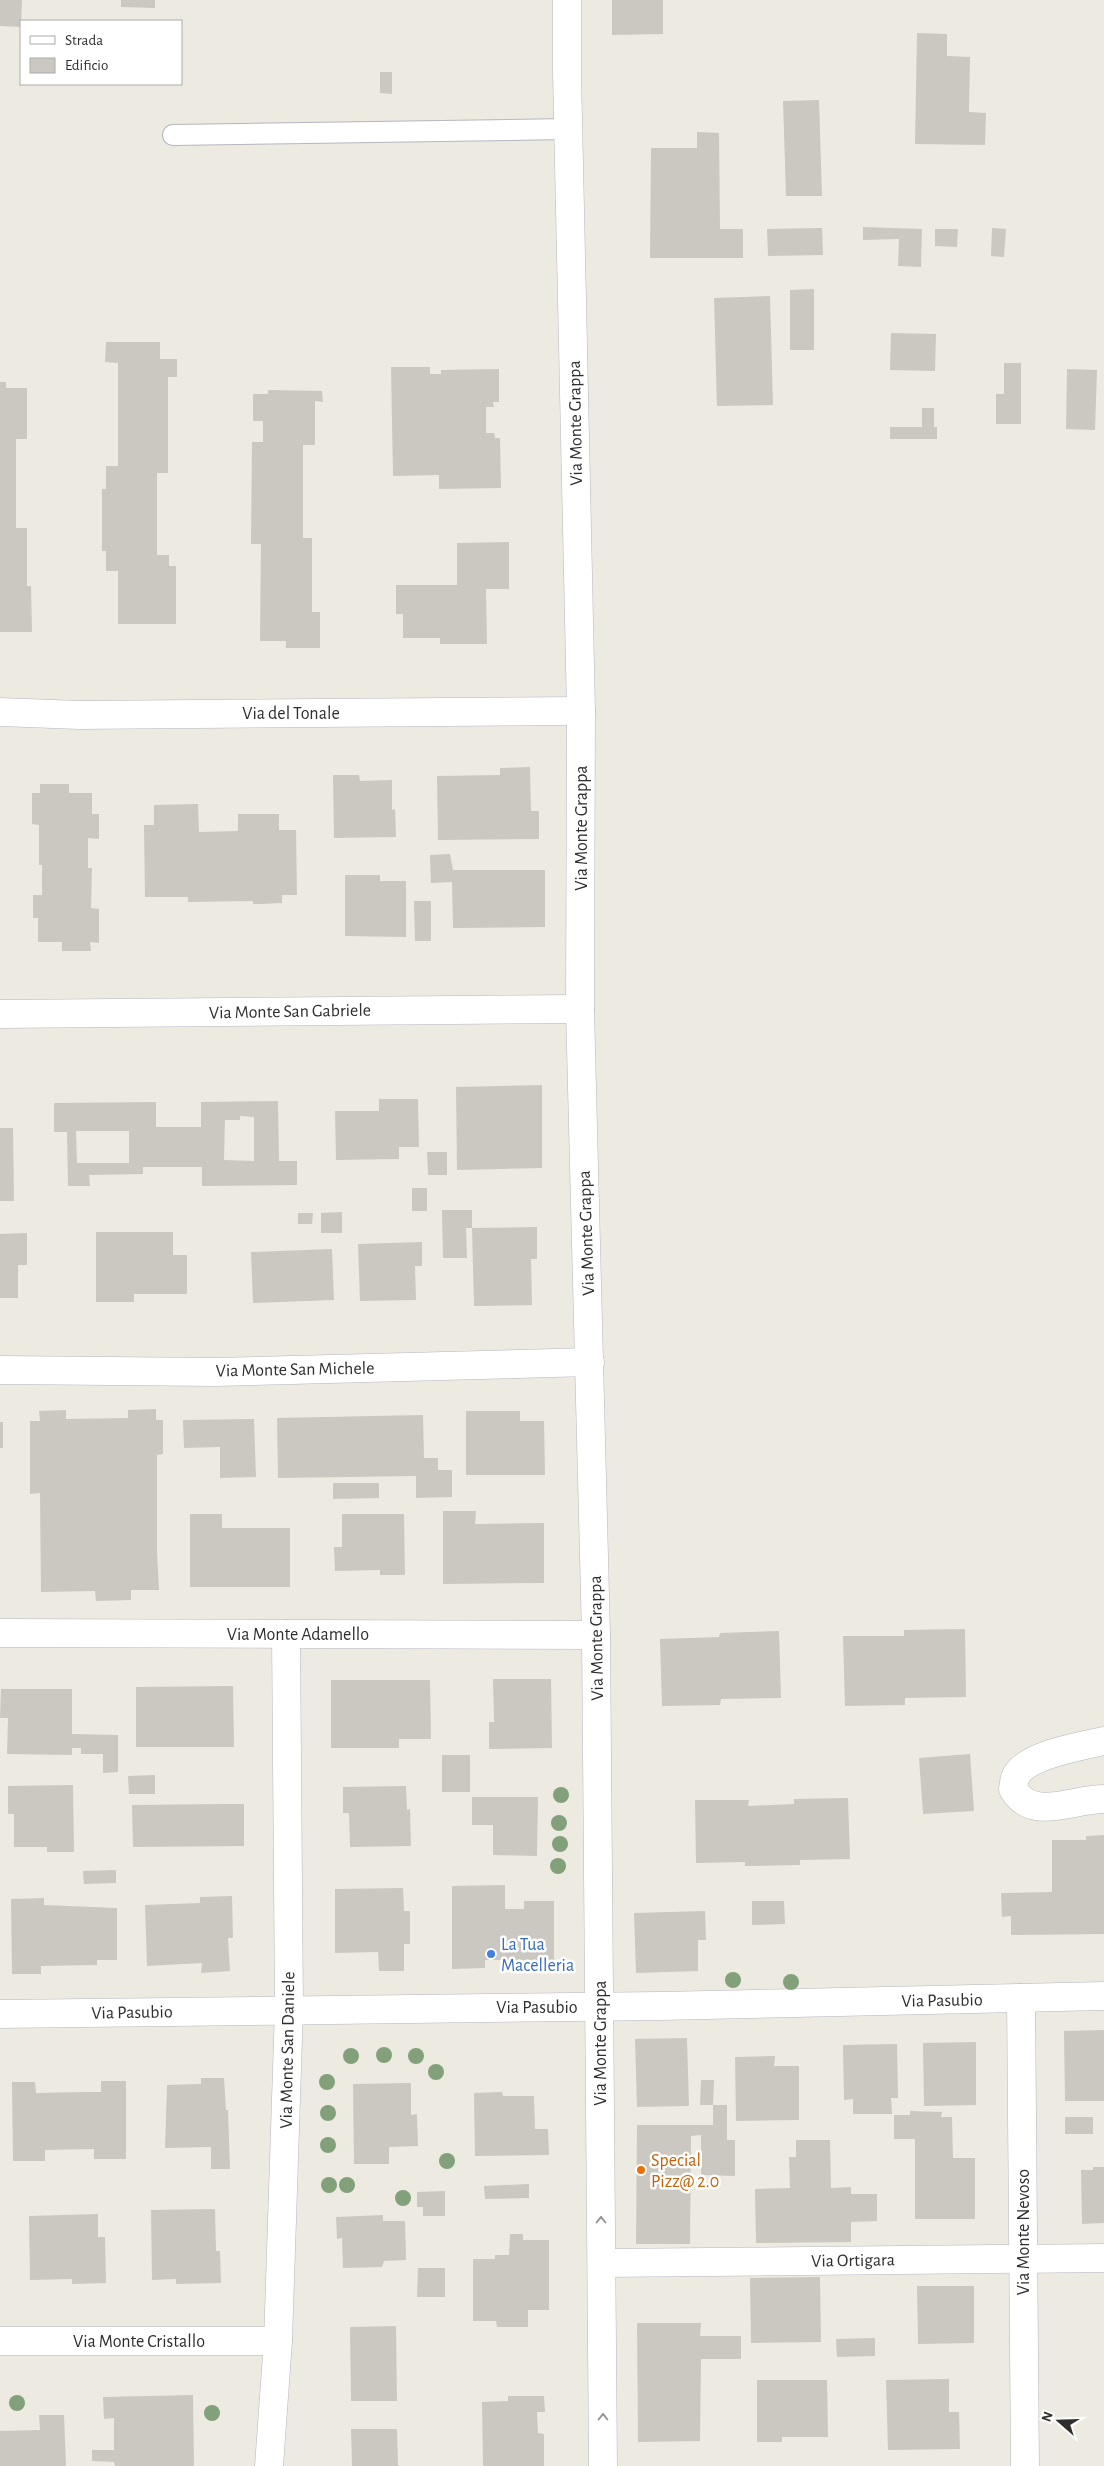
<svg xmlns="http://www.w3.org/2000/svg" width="1104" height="2466" viewBox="0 0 1104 2466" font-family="'Alegreya Sans',sans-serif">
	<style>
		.building { fill: #cac8c0; fill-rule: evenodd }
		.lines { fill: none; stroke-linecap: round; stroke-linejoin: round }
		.lane-casing { stroke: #b5b6c0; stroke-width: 22 }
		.street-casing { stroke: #b5b6c0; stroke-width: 29 }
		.lane { stroke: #fff; stroke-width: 20 }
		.street { stroke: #fff; stroke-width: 28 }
		.tree { fill: #82a07a }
		.oneway { stroke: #969696 }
		.shop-dot { fill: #3f7fe0; stroke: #fff; stroke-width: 2 }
		.food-dot { fill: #e8710a; stroke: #fff; stroke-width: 2 }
		.labels { text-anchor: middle; stroke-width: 5; stroke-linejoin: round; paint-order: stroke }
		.street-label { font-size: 18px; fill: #2e2e2e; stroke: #fff }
		.shop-label { font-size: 18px; fill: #366cbe; stroke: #fff; text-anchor: start }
		.food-label { font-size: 18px; fill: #c56008; stroke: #fff; text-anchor: start }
	</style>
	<rect width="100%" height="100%" fill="#edeae2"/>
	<g class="building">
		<polygon points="0,0 22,0 21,27 0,26"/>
		<polygon points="121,0 155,0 155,8 121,7"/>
		<polygon points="612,0 663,0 663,34 612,35"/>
		<polygon points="917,33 947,34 947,56 970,57 969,112 986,113 985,145 915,144"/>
		<polygon points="380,72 392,72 392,94 380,93"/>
		<polygon points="819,100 822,196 786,196 783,101"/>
		<polygon points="697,132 719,133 720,229 743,229 743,258 650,258 651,148 697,148"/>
		<polygon points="863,227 922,229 921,267 898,266 899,239 863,240"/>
		<polygon points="822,228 823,255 768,256 767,229"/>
		<polygon points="992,228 1006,229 1004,257 991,256"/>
		<polygon points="935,229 958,229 957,247 935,246"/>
		<polygon points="814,289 814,350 790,350 790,290"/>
		<polygon points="770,296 773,405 717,406 714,298"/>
		<polygon points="891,333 936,334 935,371 890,370"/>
		<polygon points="106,342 160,342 160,359 177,359 177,377 168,377 168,473 157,473 157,555 169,555 169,566 176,566 176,624 118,624 118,571 106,571 106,551 102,551 102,489 106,489 106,466 118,466 118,363 105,362"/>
		<polygon points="1004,363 1021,363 1021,424 996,424 996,394 1004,394"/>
		<polygon points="391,367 430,367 430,374 441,374 441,370 499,369 499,402 493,402 494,407 486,407 486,433 494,433 495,438 500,438 501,488 439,489 439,475 393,476"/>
		<polygon points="1067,369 1097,370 1095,430 1066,429"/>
		<polygon points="0,382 6,382 6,388 27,388 27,439 16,439 16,528 27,528 27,586 31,586 32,632 0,632"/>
		<polygon points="268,390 322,391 323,402 315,401 315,445 303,445 303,538 312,538 312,612 320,612 320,648 286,648 286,641 260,641 261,544 251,544 252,442 263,442 263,421 253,421 253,394 268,394"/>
		<polygon points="922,408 934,408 934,427 937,427 937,439 890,439 890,427 922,427"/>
		<polygon points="509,542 509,589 486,589 487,644 440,644 440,638 403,638 403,614 396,614 396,585 457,585 457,543"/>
		<polygon points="530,767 531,811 539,811 539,839 438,840 437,776 500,775 500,768"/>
		<polygon points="333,775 359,775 360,781 392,780 392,810 395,809 396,837 334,838"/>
		<polygon points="40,784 69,784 69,793 92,793 92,814 99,814 99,839 88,838 88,868 92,868 91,908 99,909 99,943 90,942 91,951 62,951 62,942 38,942 38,918 33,918 33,895 42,895 42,865 39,865 39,825 32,824 32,793 40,793"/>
		<polygon points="198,804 199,832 238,831 238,814 279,814 279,830 296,830 297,895 282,895 282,903 261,904 253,904 253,901 188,902 188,897 145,897 144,825 154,825 154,805"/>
		<polygon points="450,854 453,870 545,870 545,927 453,928 452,882 431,883 430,855"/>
		<polygon points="345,875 380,875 380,881 406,881 406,937 345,936"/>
		<polygon points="414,901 431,901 431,941 415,941"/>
		<polygon points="542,1085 542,1168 457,1170 456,1087"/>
		<polygon points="379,1099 418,1099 419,1147 399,1147 399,1159 336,1160 335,1111 379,1111"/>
		<path d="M278,1101L279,1161H297V1185L202,1186V1167H143V1174L89,1175L90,1186H68L67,1132H54V1103L156,1102V1127H201V1102ZM240,1116L254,1117V1161L224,1160L225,1120H240ZM76,1131H129V1163H77Z"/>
		<polygon points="0,1128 13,1128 14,1201 0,1201"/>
		<polygon points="427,1152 447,1152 447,1175 428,1175"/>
		<rect x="412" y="1188" width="15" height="23"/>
		<polygon points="442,1210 472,1210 472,1228 466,1228 467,1258 443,1258"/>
		<polygon points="342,1212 342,1233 321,1233 321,1213"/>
		<polygon points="298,1213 313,1213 312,1224 298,1224"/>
		<polygon points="537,1227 537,1259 531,1259 532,1305 474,1306 472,1228"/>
		<polygon points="96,1232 173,1232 173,1255 187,1255 187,1294 134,1294 134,1302 96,1302"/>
		<polygon points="27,1233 27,1265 18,1265 18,1298 0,1298 0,1234"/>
		<polygon points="422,1242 422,1266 415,1266 416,1300 360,1301 358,1244"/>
		<polygon points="332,1249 334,1300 253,1303 251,1252"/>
		<polygon points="156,1409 156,1420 163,1420 163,1454 157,1455 157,1553 159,1590 131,1590 131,1600 96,1601 95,1591 41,1592 40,1493 30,1494 30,1421 40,1421 39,1411 66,1410 66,1419 128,1418 128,1410"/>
		<polygon points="466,1411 520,1411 520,1421 544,1421 545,1475 466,1475"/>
		<polygon points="423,1415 424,1458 438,1458 438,1470 452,1470 452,1497 416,1498 416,1476 278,1478 277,1418"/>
		<polygon points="254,1419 256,1477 220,1478 220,1447 184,1448 183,1420"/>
		<rect x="0" y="1422" width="3" height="26"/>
		<polygon points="333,1483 379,1483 379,1498 333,1499"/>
		<polygon points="443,1511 476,1511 475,1524 544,1523 544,1583 443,1584"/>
		<polygon points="190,1514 222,1514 222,1528 290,1528 290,1587 190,1587"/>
		<polygon points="342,1514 404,1514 405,1575 380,1575 380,1570 335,1571 334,1547 342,1547"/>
		<polygon points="965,1629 966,1697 905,1698 905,1705 845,1706 843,1636 904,1636 904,1630"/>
		<polygon points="779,1631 781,1698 721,1699 720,1705 662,1706 660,1639 719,1637 720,1633"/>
		<polygon points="493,1679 551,1679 552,1748 489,1749 489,1722 494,1722"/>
		<polygon points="331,1680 430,1680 431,1739 399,1739 399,1748 331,1748"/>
		<polygon points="233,1686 234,1747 136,1747 136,1687"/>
		<polygon points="1,1689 72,1689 72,1734 118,1735 118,1772 103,1773 103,1754 81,1754 81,1748 72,1748 72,1755 7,1754 8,1718 0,1718"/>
		<polygon points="970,1754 974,1811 923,1814 919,1758"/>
		<rect x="442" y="1755" width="28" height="37"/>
		<polygon points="155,1775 155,1794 129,1794 128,1776"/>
		<polygon points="73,1785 74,1852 47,1852 47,1847 14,1847 14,1814 8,1814 8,1786"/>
		<polygon points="406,1786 407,1810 410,1809 411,1846 350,1847 349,1813 343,1813 343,1787"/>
		<polygon points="472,1797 538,1797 537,1856 493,1855 493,1825 472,1825"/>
		<polygon points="848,1798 850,1859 800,1860 800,1865 745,1866 745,1862 696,1863 695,1800 749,1800 748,1806 794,1804 794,1799"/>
		<polygon points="226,1804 244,1804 244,1846 133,1847 132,1805"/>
		<polygon points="1104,1835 1104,1934 1011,1935 1011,1916 1002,1917 1001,1893 1052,1892 1052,1840 1086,1840 1086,1836"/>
		<polygon points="116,1870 116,1883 84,1884 83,1871"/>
		<polygon points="505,1885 505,1909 524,1909 524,1901 554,1901 554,1967 524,1968 524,1960 485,1960 485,1968 452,1969 452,1886"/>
		<polygon points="403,1888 404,1911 410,1911 410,1944 404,1944 404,1971 379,1971 378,1952 335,1953 335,1889"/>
		<polygon points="232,1896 233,1938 228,1938 230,1971 201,1973 202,1963 147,1966 145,1905 200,1903 200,1897"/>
		<polygon points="44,1898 44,1905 117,1908 117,1960 97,1960 97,1965 41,1966 41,1974 12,1974 11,1899"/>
		<polygon points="752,1901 784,1901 785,1924 752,1925"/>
		<polygon points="705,1911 706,1940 698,1940 698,1971 636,1973 634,1913"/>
		<polygon points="1104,2030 1104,2101 1065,2101 1064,2031"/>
		<polygon points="687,2038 689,2106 637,2107 635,2039"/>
		<polygon points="976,2042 976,2105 924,2106 923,2043"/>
		<polygon points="897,2044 898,2098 891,2098 892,2114 853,2114 853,2099 844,2100 843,2045"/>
		<polygon points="775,2056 774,2066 799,2066 799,2120 736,2121 735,2057"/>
		<polygon points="201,2078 224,2078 226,2110 228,2110 230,2169 211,2169 211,2147 165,2148 167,2085 201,2084"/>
		<polygon points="701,2080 714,2080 713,2105 727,2105 727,2140 735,2140 735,2176 701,2175 701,2135 691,2136 690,2244 636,2244 637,2125 713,2125 713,2105 700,2105"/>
		<polygon points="101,2081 126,2081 126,2159 94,2159 94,2149 45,2150 45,2161 13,2161 12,2082 35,2082 36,2093 86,2092 101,2092"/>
		<polygon points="411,2083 411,2115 417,2114 418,2146 389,2147 389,2164 354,2164 353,2084"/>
		<polygon points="502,2092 503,2096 534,2096 535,2129 548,2129 549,2155 475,2156 474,2093"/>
		<polygon points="910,2111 942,2112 941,2117 952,2117 953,2158 975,2158 975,2219 915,2219 915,2139 894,2139 894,2115 910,2115"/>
		<rect x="1065" y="2117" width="28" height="17"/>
		<polygon points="796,2140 830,2140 831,2188 851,2187 851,2194 877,2194 877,2221 851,2222 851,2242 756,2243 755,2189 790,2188 789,2157 796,2157"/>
		<polygon points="1093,2167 1104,2167 1104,2223 1082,2224 1081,2170 1093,2170"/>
		<polygon points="529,2184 529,2198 485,2199 484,2186"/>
		<polygon points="445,2191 445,2216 423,2216 423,2207 417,2207 417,2192"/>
		<polygon points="215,2209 216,2251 220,2251 221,2283 176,2284 176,2279 152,2280 151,2210"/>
		<polygon points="98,2214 98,2237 105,2237 106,2283 72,2284 72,2279 30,2280 29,2216"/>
		<polygon points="383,2215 383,2221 405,2221 406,2260 384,2261 382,2267 343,2268 342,2238 337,2239 336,2217"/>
		<polygon points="510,2234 523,2234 523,2240 549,2240 549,2310 528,2310 528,2327 497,2327 496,2321 473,2321 473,2259 495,2259 495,2255 509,2255"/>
		<polygon points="418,2268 445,2268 445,2297 417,2297"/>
		<polygon points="820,2277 821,2342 751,2343 750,2278"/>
		<polygon points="917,2286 974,2286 974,2343 918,2344"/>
		<polygon points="637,2323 701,2323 700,2336 741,2336 741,2359 701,2359 700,2441 638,2442"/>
		<polygon points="396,2326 397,2401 351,2401 350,2327"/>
		<polygon points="875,2338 875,2356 837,2357 836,2339"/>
		<polygon points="949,2379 949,2412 959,2412 960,2449 888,2450 886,2380"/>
		<polygon points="757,2380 827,2380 828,2437 782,2437 782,2442 757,2442"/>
		<polygon points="193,2395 194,2466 115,2466 114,2462 92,2461 92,2450 114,2450 114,2418 104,2419 103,2397"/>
		<polygon points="508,2396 544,2396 545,2412 537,2412 538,2433 544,2434 544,2466 483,2466 482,2402 508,2401"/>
		<polygon points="39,2415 64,2415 66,2466 0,2466 0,2431 40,2430"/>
		<polygon points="351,2429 397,2429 398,2466 352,2466"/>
	</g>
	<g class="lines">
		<g class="lane-casing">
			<polyline id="lane" points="173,135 568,129"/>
		</g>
		<g class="street-casing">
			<g id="street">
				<polyline points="567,0 567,73 581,711 580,1009 596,1635 603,2466"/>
				<polyline points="0,712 79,715 581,711"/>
				<polyline points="0,1014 580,1009"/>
				<polyline points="0,1370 215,1372 590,1362"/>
				<polyline points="0,1633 596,1635"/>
				<path d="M1104,1741C1082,1746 1030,1754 1017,1774C1014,1777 1014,1784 1013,1789C1032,1822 1072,1799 1104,1799"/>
				<polyline points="1021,1998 1025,2466"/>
				<polyline points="0,2014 660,2006 1104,1996"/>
				<polyline points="602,2263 1104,2258"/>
				<polyline points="0,2341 278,2341"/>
				<polyline points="269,2466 278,2341 289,2009 286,1634"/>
			</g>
		</g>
		<use href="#lane" class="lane"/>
		<use href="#street" class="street"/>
	</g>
	<g class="tree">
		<circle cx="561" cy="1795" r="8"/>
		<circle cx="559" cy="1823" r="8"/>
		<circle cx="560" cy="1844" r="8"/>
		<circle cx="558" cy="1866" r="8"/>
		<circle cx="733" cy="1980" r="8"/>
		<circle cx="791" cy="1982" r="8"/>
		<circle cx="384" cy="2055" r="8"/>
		<circle cx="351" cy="2056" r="8"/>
		<circle cx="416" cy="2056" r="8"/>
		<circle cx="436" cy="2072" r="8"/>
		<circle cx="327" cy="2082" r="8"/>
		<circle cx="328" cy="2113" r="8"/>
		<circle cx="328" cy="2145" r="8"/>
		<circle cx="447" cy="2161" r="8"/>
		<circle cx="329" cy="2185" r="8"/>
		<circle cx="347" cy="2185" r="8"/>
		<circle cx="403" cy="2198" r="8"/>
		<circle cx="17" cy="2403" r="8"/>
		<circle cx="212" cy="2413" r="8"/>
	</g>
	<defs><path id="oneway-chevron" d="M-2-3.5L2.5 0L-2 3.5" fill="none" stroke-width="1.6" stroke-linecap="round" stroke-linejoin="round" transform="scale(1.25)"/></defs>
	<g class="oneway">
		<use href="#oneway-chevron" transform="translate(601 2220) rotate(-90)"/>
		<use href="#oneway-chevron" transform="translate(603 2417) rotate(-90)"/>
	</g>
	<circle class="shop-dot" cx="491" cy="1954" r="5"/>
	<circle class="food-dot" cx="641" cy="2170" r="5"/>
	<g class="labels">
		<g class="street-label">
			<text transform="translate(575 423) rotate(-91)" y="6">Via Monte Grappa</text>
			<text x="291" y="719">Via del Tonale</text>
			<text transform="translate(581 828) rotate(-90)" y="6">Via Monte Grappa</text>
			<text transform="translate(290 1011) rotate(-1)" y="6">Via Monte San Gabriele</text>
			<text transform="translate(586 1233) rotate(-92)" y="6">Via Monte Grappa</text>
			<text transform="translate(295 1369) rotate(-1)" y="6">Via Monte San Michele</text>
			<text x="298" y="1640">Via Monte Adamello</text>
			<text transform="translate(596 1638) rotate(-91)" y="6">Via Monte Grappa</text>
			<text transform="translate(942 2000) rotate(-1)" y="6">Via Pasubio</text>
			<text x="537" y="2013">Via Pasubio</text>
			<text transform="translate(132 2012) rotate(-1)" y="6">Via Pasubio</text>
			<text transform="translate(600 2043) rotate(-90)" y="6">Via Monte Grappa</text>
			<text transform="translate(287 2050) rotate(-89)" y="6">Via Monte San Daniele</text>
			<text transform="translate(1023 2232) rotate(-90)" y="6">Via Monte Nevoso</text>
			<text transform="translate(853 2260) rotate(-1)" y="6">Via Ortigara</text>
			<text x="139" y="2347">Via Monte Cristallo</text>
		</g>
		<g class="shop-label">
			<text x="501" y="1950">La Tua<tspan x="501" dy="21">Macelleria</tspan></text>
		</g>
		<g class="food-label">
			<text x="651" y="2166">Special<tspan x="651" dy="21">Pizz@ 2.0</tspan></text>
		</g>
	</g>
	<rect x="20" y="20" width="162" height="65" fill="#ffffff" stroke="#ababab"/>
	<rect x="30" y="36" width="25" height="8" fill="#ffffff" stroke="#ababab"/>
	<text x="65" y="45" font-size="15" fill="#2e2e2e">Strada</text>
	<rect x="30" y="58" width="25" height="15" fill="#cac8c0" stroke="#ababab"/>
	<text x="65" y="70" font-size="15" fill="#2e2e2e">Edificio</text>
	<g transform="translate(1059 2421) rotate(290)" stroke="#ffffff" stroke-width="4" paint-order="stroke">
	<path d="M0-4L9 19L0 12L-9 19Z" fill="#2e2e2e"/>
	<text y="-8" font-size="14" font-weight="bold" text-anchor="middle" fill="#2e2e2e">N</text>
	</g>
</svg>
